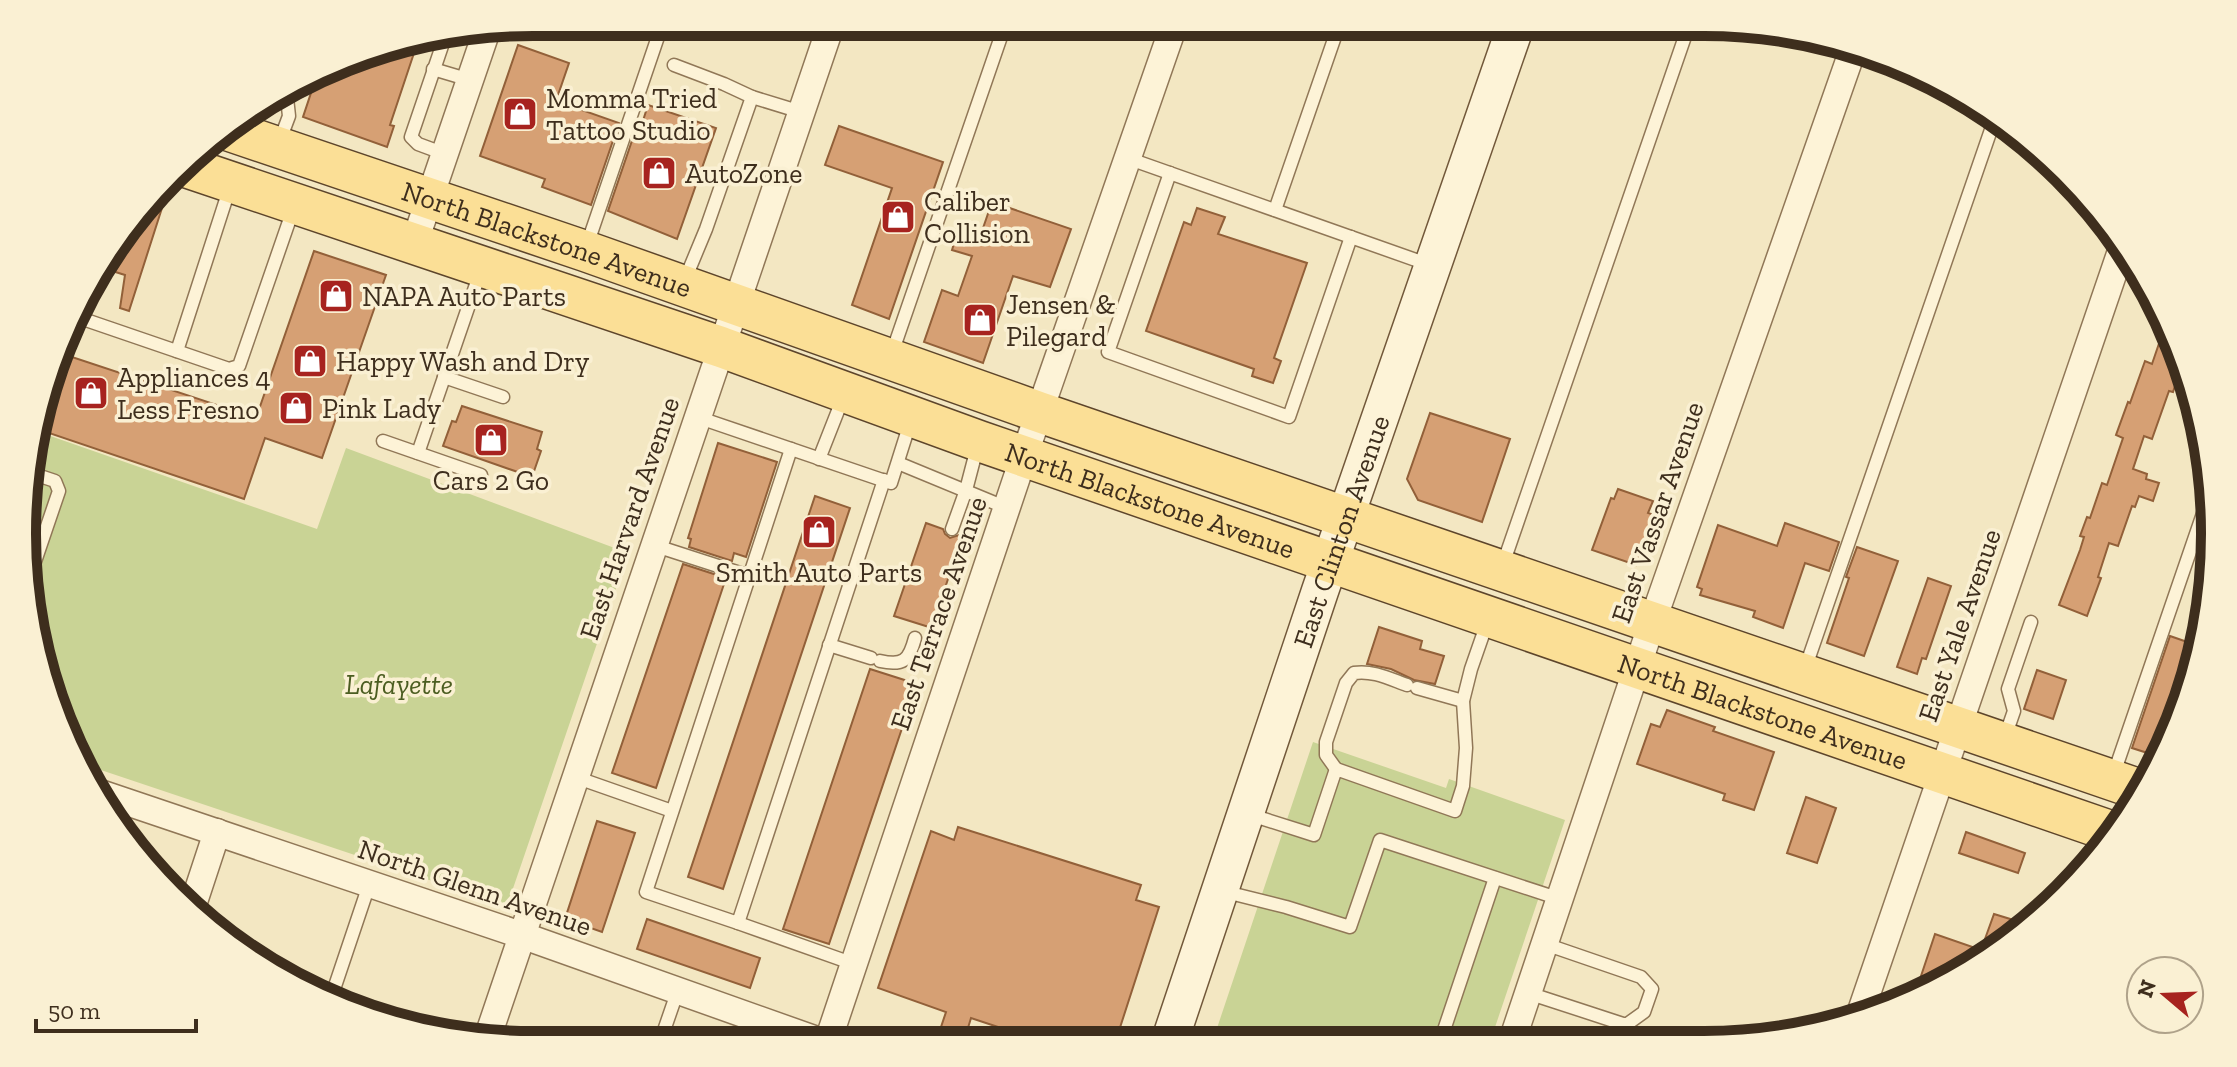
<svg xmlns="http://www.w3.org/2000/svg" width="2237" height="1067" viewBox="0 0 2237 1067" font-family="'Zilla Slab',serif">
	<style>
		.green { fill: #c9d395 }
		.building { fill: #d6a074; stroke: #926039; stroke-width: 2 }
		.lines { fill: none; stroke-linecap: round; stroke-linejoin: round }
		.lane-casing { stroke: #907757; stroke-width: 15 }
		.street-casing { stroke: #907757; stroke-width: 29 }
		.secondary-casing { stroke: #72583a; stroke-width: 39 }
		.primary-casing { stroke: #5d452b; stroke-width: 43 }
		.lane { stroke: #fdf3d7; stroke-width: 12 }
		.street { stroke: #fdf3d7; stroke-width: 26 }
		.secondary { stroke: #fdf3d7; stroke-width: 36 }
		.primary { stroke: #fbdf96; stroke-width: 40 }
		.labels { text-anchor: middle; stroke-width: 7; stroke-linejoin: round; paint-order: stroke }
		.poi-label { font-size: 28px; fill: #3e2e1d; stroke: #faf0d3; text-anchor: start }
		.street-label { font-size: 28px; fill: #3e2e1d; stroke: #faf0d3 }
		.park-label { font-size: 28px; font-style: italic; fill: #4b5d21; stroke: #faf0d3 }
		.rim { fill: none; stroke: #3e2e1d; stroke-width: 10 }
	</style>
	<rect width="100%" height="100%" fill="#f3e7c2"/>
	<g class="green">
		<polygon points="36,431 317,529 346,448 628,553 507,906 77,762 26,600 32,444"/>
		<polygon points="1313,742 1446,788 1449,779 1565,820 1490,1042 1212,1043"/>
	</g>
	<g class="building">
		<polygon points="418,41 390,125 394,126 387,147 303,117 316,78 369,49"/>
		<polygon points="518,45 569,63 556,101 619,123 591,205 542,187 545,179 480,156"/>
		<polygon points="648,105 716,128 677,239 608,211 636,129 640,130"/>
		<polygon points="839,126 943,162 889,319 852,305 892,188 825,165"/>
		<polygon points="170,183 129,311 120,308 125,275 106,269 116,241"/>
		<polygon points="992,202 1071,229 1050,287 1013,276 983,363 924,342 942,290 958,296 972,256 952,250 960,224 982,231"/>
		<polygon points="1197,208 1225,217 1218,234 1307,263 1274,358 1281,361 1273,383 1252,376 1254,369 1146,331 1184,222 1191,225"/>
		<polygon points="314,251 386,275 322,458 265,438 244,499 43,431 69,356 256,418"/>
		<polygon points="2166,323 2176,338 2186,386 2176,383 2173,392 2169,391 2152,439 2144,436 2133,469 2147,474 2146,479 2159,483 2153,501 2139,496 2135,507 2132,506 2118,546 2109,543 2098,577 2101,578 2087,616 2059,605 2080,550 2084,537 2080,536 2087,517 2090,518 2102,483 2107,485 2123,438 2116,435 2128,402 2130,403 2145,361 2152,364"/>
		<polygon points="462,406 542,432 537,449 541,451 532,477 443,446 452,421 456,422"/>
		<polygon points="1430,413 1510,439 1482,522 1418,500 1407,479"/>
		<polygon points="718,443 777,462 746,557 734,553 732,561 689,547 691,539 688,538"/>
		<polygon points="1618,489 1653,501 1648,513 1654,515 1636,565 1592,550 1611,498 1614,499"/>
		<polygon points="815,496 850,508 723,889 688,877"/>
		<polygon points="926,523 943,529 945,534 950,538 959,535 962,536 932,628 894,616"/>
		<polygon points="1785,523 1839,542 1829,571 1805,563 1783,628 1753,617 1755,611 1700,595 1702,589 1697,587 1718,525 1777,546"/>
		<polygon points="1857,547 1898,561 1864,656 1827,643 1849,578 1846,577"/>
		<polygon points="683,564 726,578 656,788 612,773"/>
		<polygon points="1928,578 1951,586 1926,659 1922,658 1917,674 1897,667"/>
		<polygon points="1379,627 1422,641 1420,649 1444,656 1435,684 1414,680 1391,669 1367,664"/>
		<polygon points="2170,636 2193,644 2176,730 2160,757 2132,748"/>
		<polygon points="870,669 917,684 829,944 783,929"/>
		<polygon points="2037,670 2066,680 2053,719 2024,709"/>
		<polygon points="1667,710 1715,727 1713,731 1774,752 1754,810 1723,800 1725,794 1637,764 1651,724 1660,727"/>
		<polygon points="1806,797 1836,808 1817,863 1787,853"/>
		<polygon points="597,821 635,833 602,932 565,919"/>
		<polygon points="958,827 1141,885 1136,900 1159,907 1115,1043 1046,1043 971,1018 964,1041 939,1033 946,1012 878,988 931,831 954,840"/>
		<polygon points="1966,832 2025,853 2018,873 1959,853"/>
		<polygon points="1994,914 2020,922 2013,940 1914,997 1935,934 1981,950"/>
		<polygon points="647,919 760,958 750,988 637,949"/>
	</g>
	<g class="lines">
		<g class="lane-casing">
			<g id="lane">
				<polyline points="445,37 411,137 418,144 445,154"/>
				<polyline points="674,65 724,84 752,97 801,112"/>
				<polyline points="433,69 470,80"/>
				<polyline points="280,140 289,116 287,98 290,92"/>
				<polyline points="1127,158 1430,265"/>
				<polyline points="1170,173 1108,352 1289,417 1351,237"/>
				<polyline points="1275,210 1340,22"/>
				<polyline points="586,248 663,22"/>
				<polyline points="684,282 706,229 752,97"/>
				<polyline points="80,318 229,369 239,366 294,207"/>
				<polyline points="177,351 230,187"/>
				<polyline points="891,356 1006,22"/>
				<polyline points="444,377 503,397"/>
				<polyline points="697,417 891,483 910,423"/>
				<polyline points="383,441 481,475"/>
				<polyline points="791,449 646,892 738,923 884,480"/>
				<polyline points="418,453 481,270"/>
				<polyline points="819,459 843,398"/>
				<polyline points="898,463 1007,508"/>
				<polyline points="952,529 966,490 977,448"/>
				<polyline points="653,545 749,576"/>
				<polyline points="1502,567 1690,22"/>
				<polyline points="27,585 59,491 55,481 31,473"/>
				<polyline points="829,645 871,658"/>
				<path d="M880,661C903,666 909,661 915,638"/>
				<polyline points="1805,669 1993,124"/>
				<polyline points="1417,688 1463,701"/>
				<polyline points="2005,737 2014,711 2008,689 2031,622"/>
				<path d="M1336,769L1326,755V742L1346,683L1354,673C1373,670 1390,679 1407,685"/>
				<polyline points="2113,776 2208,499"/>
				<polyline points="575,777 672,811"/>
				<polyline points="1248,814 1314,835 1336,769 1455,811 1463,786 1466,748 1463,701 1471,669 1487,623"/>
				<polyline points="1222,891 1286,907 1350,927 1380,840 1560,899"/>
				<polyline points="738,923 854,964"/>
				<polyline points="1528,993 1626,1025 1644,1012 1652,989 1641,977 1545,944"/>
				<polyline points="330,1001 369,885"/>
				<polyline points="1440,1042 1495,878"/>
				<polyline points="659,1045 678,990"/>
			</g>
		</g>
		<g class="street-casing">
			<g id="street">
				<polyline points="414,244 487,30"/>
				<polyline points="100,793 521,935 828,1044"/>
				<polyline points="191,911 217,832"/>
				<polyline points="1859,1017 2120,254"/>
				<polyline points="488,1036 832,22"/>
				<polyline points="1512,1041 1652,623 1852,52"/>
				<polyline points="827,1044 1024,456 1175,22"/>
			</g>
		</g>
		<g class="secondary-casing">
			<g id="secondary">
				<path id="s1" d="M1169,1043L1320,591L1517,22"/>
			</g>
		</g>
		<g class="primary-casing">
			<g id="primary">
				<path id="s2" d="M221,128L585,251L1039,412L2141,790"/>
				<path id="s3" d="M186,167L721,347L979,441L2116,833"/>
			</g>
		</g>
		<use href="#lane" class="lane"/>
		<use href="#street" class="street"/>
		<use href="#secondary" class="secondary"/>
		<use href="#primary" class="primary"/>
	</g>
	<defs>
		<g id="shop-square" transform="scale(1.8)"><rect x="-9" y="-9" width="18" height="18" rx="4" fill="#a7231f" stroke="#faf0d3"/><path d="M-5-2.5h2.3a2.7 3.5 0 0 1 5.4 0H5L5.5 6h-11ZM-1.5-2.5h3a1.5 2.3 0 0 0-3 0Z" fill="#fff"/></g>
	</defs>
	<g fill-rule="evenodd">
		<use href="#shop-square" x="520" y="114"/>
		<use href="#shop-square" x="659" y="173"/>
		<use href="#shop-square" x="898" y="217"/>
		<use href="#shop-square" x="336" y="296"/>
		<use href="#shop-square" x="980" y="320"/>
		<use href="#shop-square" x="310" y="361"/>
		<use href="#shop-square" x="91" y="393"/>
		<use href="#shop-square" x="296" y="408"/>
		<use href="#shop-square" x="491" y="440"/>
		<use href="#shop-square" x="819" y="532"/>
	</g>
	<g class="labels">
		<g class="poi-label">
			<text x="546" y="108">Momma Tried<tspan x="546" dy="32">Tattoo Studio</tspan></text>
			<text x="685" y="183">AutoZone</text>
			<text x="924" y="211">Caliber<tspan x="924" dy="32">Collision</tspan></text>
			<text x="362" y="306">NAPA Auto Parts</text>
			<text x="1006" y="314">Jensen &amp;<tspan x="1006" dy="32">Pilegard</tspan></text>
			<text x="336" y="371">Happy Wash and Dry</text>
			<text x="117" y="387">Appliances 4<tspan x="117" dy="32">Less Fresno</tspan></text>
			<text x="322" y="418">Pink Lady</text>
			<text x="491" y="490" text-anchor="middle">Cars 2 Go</text>
			<text x="819" y="582" text-anchor="middle">Smith Auto Parts</text>
		</g>
		<g class="street-label">
			<text dy="10" stroke="none"><textPath href="#s2" startOffset="344">North Blackstone Avenue</textPath></text>
			<text dy="10" stroke="none"><textPath href="#s3" startOffset="1020">North Blackstone Avenue</textPath></text>
			<text transform="translate(1657 512) rotate(-71)" y="10">East Vassar Avenue</text>
			<text transform="translate(629 518) rotate(-71)" y="10">East Harvard Avenue</text>
			<text dy="10" stroke="none"><textPath href="#s1" startOffset="540">East Clinton Avenue</textPath></text>
			<text transform="translate(938 613) rotate(-71)" y="10">East Terrace Avenue</text>
			<text transform="translate(1959 625) rotate(-71)" y="10">East Yale Avenue</text>
			<text dy="10" stroke="none"><textPath href="#s3" startOffset="1668">North Blackstone Avenue</textPath></text>
			<text transform="translate(475 887) rotate(19)" y="10">North Glenn Avenue</text>
		</g>
		<g class="park-label">
			<text x="399" y="694">Lafayette</text>
		</g>
	</g>
	<path d="M0 0H2237V1067H0ZM533 36H1704A497 497 0 0 1 2201 533V534A497 497 0 0 1 1704 1031H533A497 497 0 0 1 36 534V533A497 497 0 0 1 533 36Z" fill="#faf0d3" fill-rule="evenodd"/>
	<path class="rim" d="M533 36H1704A497 497 0 0 1 2201 533V534A497 497 0 0 1 1704 1031H533A497 497 0 0 1 36 534V533A497 497 0 0 1 533 36Z"/>
	<g transform="translate(2165 995) rotate(289)"><circle r="38" fill="#faf0d3" stroke="#afa28a" stroke-width="2"/>
	<path d="M0-6L14 30L0 20L-14 30Z" fill="#a7231f"/>
	<text y="-12" font-size="22" font-weight="bold" text-anchor="middle" fill="#3e2e1d">N</text>
	</g>
	<path d="M36 1019v12h160v-12" fill="none" stroke="#3e2e1d" stroke-width="4"/>
	<text x="48" y="1019" font-size="24" fill="#3e2e1d" stroke="#faf0d3" stroke-width="6" paint-order="stroke">50 m</text>
</svg>
